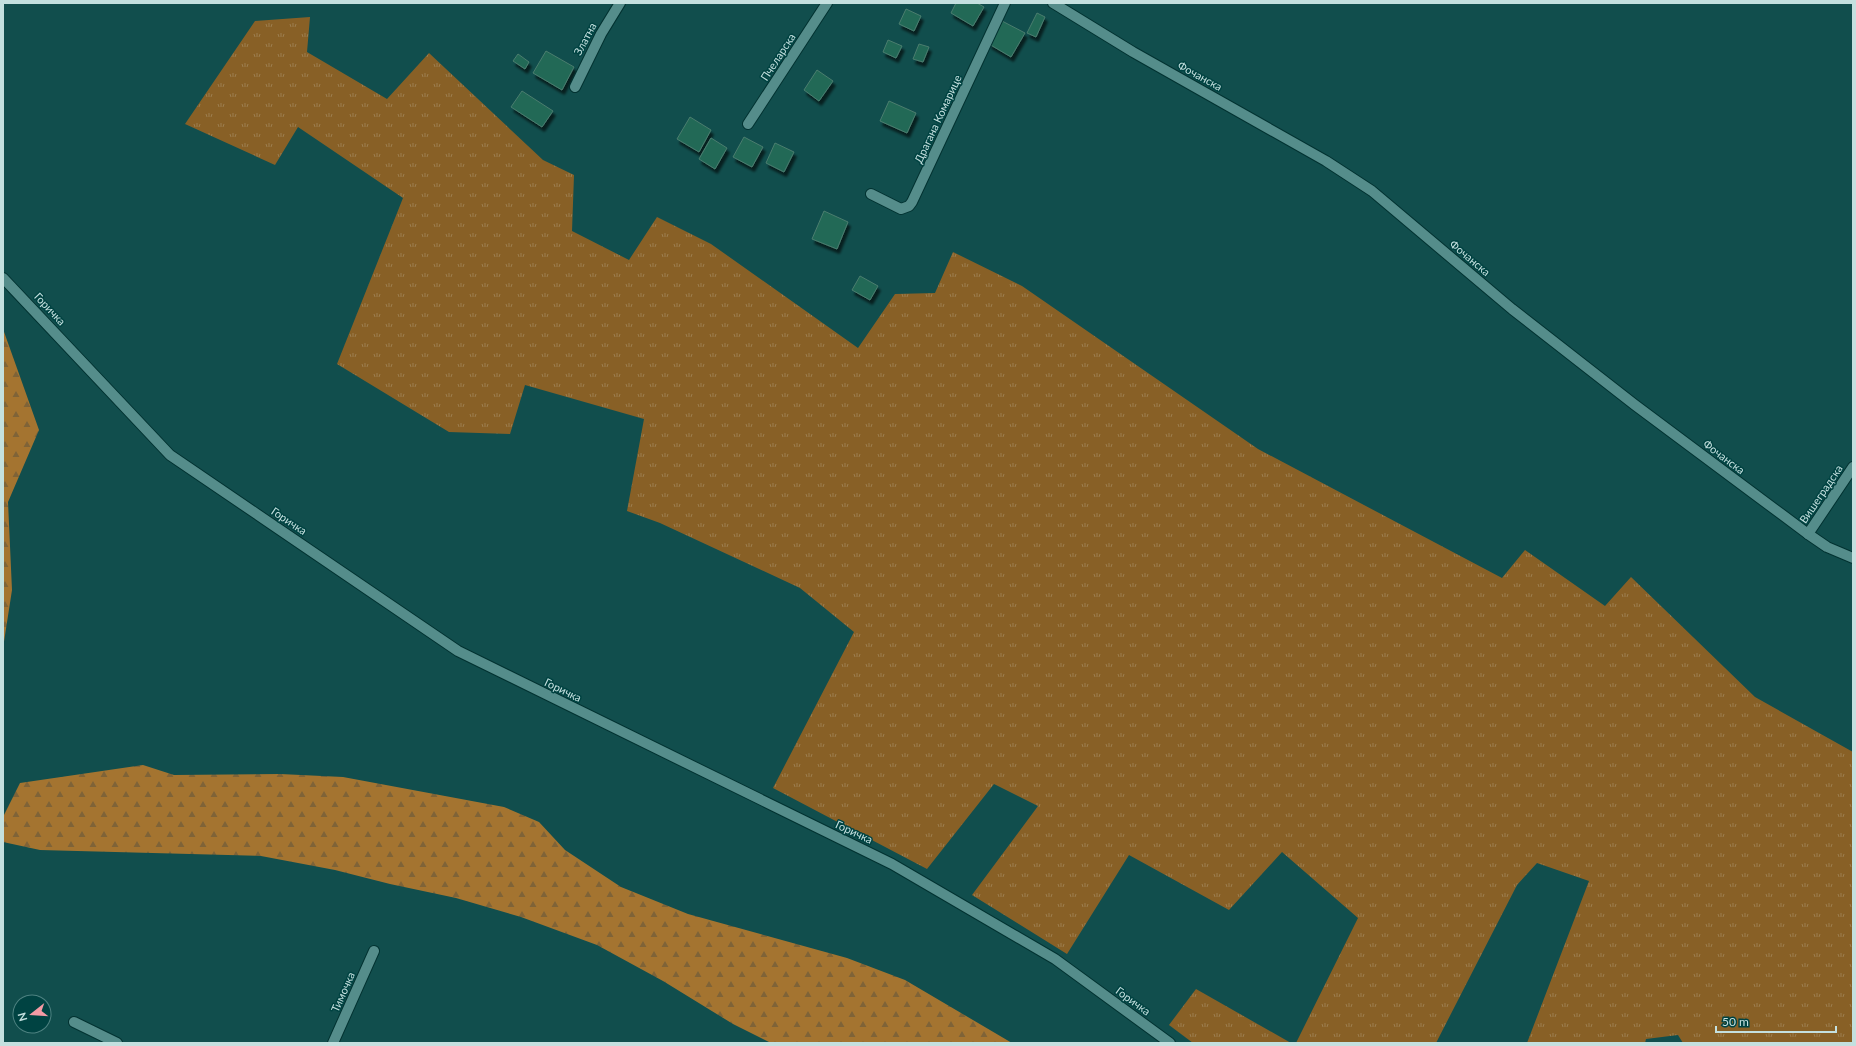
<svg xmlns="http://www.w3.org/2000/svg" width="1856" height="1046" viewBox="0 0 1856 1046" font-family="Lato,sans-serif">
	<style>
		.grass { fill: url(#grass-tufts) }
		.forest { fill: url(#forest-firs) }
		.building { fill: #206957; stroke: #4b7d6e; filter: url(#shadow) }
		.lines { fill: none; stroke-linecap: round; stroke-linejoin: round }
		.street-casing { stroke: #023231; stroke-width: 12 }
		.street { stroke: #558d8b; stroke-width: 10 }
		.labels { text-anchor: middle; stroke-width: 3; stroke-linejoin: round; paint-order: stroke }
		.street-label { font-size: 11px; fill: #c4e0df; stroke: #004342 }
	</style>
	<defs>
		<pattern id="grass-tufts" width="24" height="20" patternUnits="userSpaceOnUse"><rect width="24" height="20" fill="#886026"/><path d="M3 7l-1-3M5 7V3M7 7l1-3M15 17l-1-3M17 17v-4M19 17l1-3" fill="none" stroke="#9c7e4f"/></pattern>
		<pattern id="forest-firs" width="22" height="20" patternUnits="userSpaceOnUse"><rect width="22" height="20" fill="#a47430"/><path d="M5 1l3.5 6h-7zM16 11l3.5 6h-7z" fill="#7f6337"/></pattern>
		<filter id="shadow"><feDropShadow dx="2.5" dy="4.5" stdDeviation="1" flood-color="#0009"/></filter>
	</defs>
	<rect width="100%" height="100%" fill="#114e4d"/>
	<g class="grass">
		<polygon points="310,17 307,52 387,99 429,53 543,160 574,175 572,231 629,260 657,217 711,244 858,348 895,294 935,293 953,252 1022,286 1258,449 1502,578 1525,550 1605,606 1631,577 1755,697 1853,752 1853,1043 1683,1043 1678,1035 1646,1039 1645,1043 1527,1043 1589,881 1537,863 1517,885 1436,1043 1296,1043 1358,918 1282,852 1229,910 1129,855 1067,954 972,895 1038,806 994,784 927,869 773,788 854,632 800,588 660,523 627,511 644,419 525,385 510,434 449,432 337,364 403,198 298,127 275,165 185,124 255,21"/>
		<polygon points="1196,989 1291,1043 1193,1043 1169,1025"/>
	</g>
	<g class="forest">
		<polygon points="3,329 39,430 8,502 12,590 3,648"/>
		<polygon points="143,765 174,775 280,774 343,777 504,807 539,822 565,850 621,887 688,914 847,958 905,980 1012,1043 771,1043 733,1024 663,981 597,945 521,917 456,898 390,884 335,870 261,856 40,850 3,842 3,817 20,783"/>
	</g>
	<g class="building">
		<polygon points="956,3 977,3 984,7 973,26 951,13"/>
		<polygon points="906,9 921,16 914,31 899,24"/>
		<polygon points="1037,13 1045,17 1036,37 1027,33"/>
		<polygon points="1002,21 1025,33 1011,57 989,44"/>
		<polygon points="888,40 902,46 896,58 883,52"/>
		<polygon points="919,44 929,47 923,62 913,59"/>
		<polygon points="546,51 574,67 562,90 533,73"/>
		<polygon points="518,54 529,62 525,69 513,61"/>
		<polygon points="817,70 833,81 819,101 804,90"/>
		<polygon points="522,91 553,111 542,127 511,107"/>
		<polygon points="889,101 916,113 907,133 880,121"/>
		<polygon points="690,117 711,130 699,152 677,139"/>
		<polygon points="744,137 763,147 752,167 733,157"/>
		<polygon points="711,138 727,148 715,169 699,159"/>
		<polygon points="775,143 794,152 784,172 766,163"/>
		<polygon points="824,211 848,222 837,249 812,239"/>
		<polygon points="860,276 878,286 870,300 852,290"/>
	</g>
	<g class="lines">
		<g class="street-casing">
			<g id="street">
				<polyline points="1053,3 1133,52 1326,161 1372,191 1512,309 1635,405 1808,534 1827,547 1853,558"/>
				<polyline points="575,87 601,34 620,3"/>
				<polyline points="748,124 827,3"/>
				<polyline points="871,194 901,209 909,206 912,202 1005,3"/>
				<polyline points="3,278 170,455 458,651 892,864 1055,959 1170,1043"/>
				<polyline points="1808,534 1853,467"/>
				<polyline points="74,1022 117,1043"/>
				<polyline points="333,1043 374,951"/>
			</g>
		</g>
		<use href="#street" class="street"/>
	</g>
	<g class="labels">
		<g class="street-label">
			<text transform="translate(585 39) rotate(-62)" y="4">Златна</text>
			<text transform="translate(778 57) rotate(-57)" y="4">Пчеларска</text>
			<text transform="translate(1200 76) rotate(29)" y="4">Фочанска</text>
			<text transform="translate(938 119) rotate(-65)" y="4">Драгана Комарице</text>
			<text transform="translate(1470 258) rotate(40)" y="4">Фочанска</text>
			<text transform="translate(50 309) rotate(47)" y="4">Горичка</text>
			<text transform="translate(1724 457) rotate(37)" y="4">Фочанска</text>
			<text transform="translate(1821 494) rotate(-56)" y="4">Вишеградска</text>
			<text transform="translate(289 521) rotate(34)" y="4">Горичка</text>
			<text transform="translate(563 690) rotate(26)" y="4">Горичка</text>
			<text transform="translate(854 832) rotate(25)" y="4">Горичка</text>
			<text transform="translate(343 992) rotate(-66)" y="4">Тимочка</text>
			<text transform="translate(1133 1001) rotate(36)" y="4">Горичка</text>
		</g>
	</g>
	<rect width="1856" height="1046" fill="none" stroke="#c4e0df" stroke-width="8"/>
	<g transform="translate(32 1014) rotate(253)"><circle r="19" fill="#004342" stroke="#4e8281"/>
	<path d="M0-3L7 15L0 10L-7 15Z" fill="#f49aa4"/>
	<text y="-6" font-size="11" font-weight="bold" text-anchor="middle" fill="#c4e0df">N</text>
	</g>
	<path d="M1716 1026v6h120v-6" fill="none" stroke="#c4e0df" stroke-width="2"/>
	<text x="1722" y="1026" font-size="12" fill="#c4e0df" stroke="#004342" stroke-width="3" paint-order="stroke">50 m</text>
</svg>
